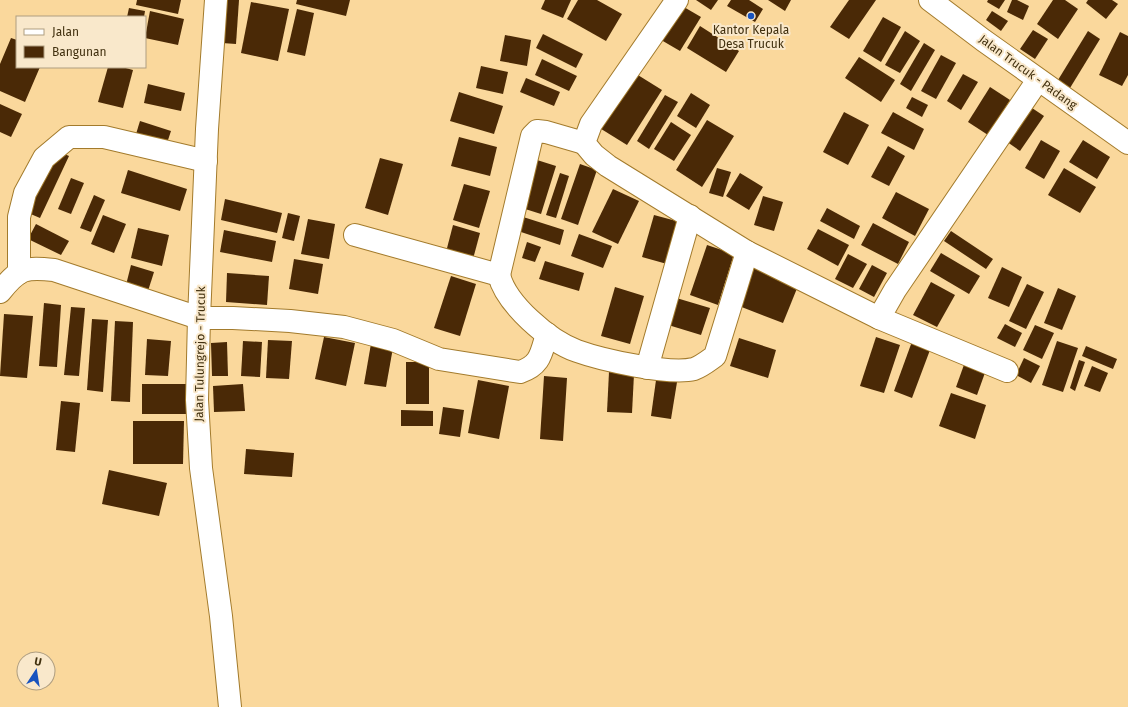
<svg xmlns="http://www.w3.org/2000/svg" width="1128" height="707" viewBox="0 0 1128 707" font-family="'Fira Sans',sans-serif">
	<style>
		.building { fill: #4a2906 }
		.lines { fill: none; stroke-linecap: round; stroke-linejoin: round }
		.minor-casing { stroke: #a37b2c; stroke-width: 24 }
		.minor { stroke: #fff; stroke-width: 22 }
		.poi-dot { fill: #1853bf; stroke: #f9e8cb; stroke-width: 1.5 }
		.labels { text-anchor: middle; stroke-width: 4; stroke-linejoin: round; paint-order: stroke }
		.poi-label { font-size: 12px; fill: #41300f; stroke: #f9e8cb }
		.street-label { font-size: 12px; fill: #41300f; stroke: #f9e8cb }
	</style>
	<rect width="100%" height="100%" fill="#fad89c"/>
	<g class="building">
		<polygon points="137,0 181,0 178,14 136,5"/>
		<polygon points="226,0 239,0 236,44 222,43"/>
		<polygon points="297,0 350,0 346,16 296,4"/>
		<polygon points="545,0 571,0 563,18 541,9"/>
		<polygon points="578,0 597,0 622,14 606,41 567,19"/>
		<polygon points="696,0 718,0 711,10"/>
		<polygon points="731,0 749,0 763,9 755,22 727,6"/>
		<polygon points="768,0 791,0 785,11"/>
		<polygon points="849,0 876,0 849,39 830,27"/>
		<polygon points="988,0 1005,0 999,9 987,2"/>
		<polygon points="1012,0 1017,0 1029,6 1023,20 1007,12"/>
		<polygon points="1053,0 1065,0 1078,9 1058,39 1037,24"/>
		<polygon points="1088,0 1112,0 1118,4 1106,19 1086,3"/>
		<polygon points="251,2 289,9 278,61 241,53"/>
		<polygon points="677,3 701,17 680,51 656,37"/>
		<polygon points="129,8 145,11 144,17 127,17"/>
		<polygon points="297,9 314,13 305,56 287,52"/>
		<polygon points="150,11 184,19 178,45 145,38"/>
		<polygon points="992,11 1008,21 1001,31 986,20"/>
		<polygon points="883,17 901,27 881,62 863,51"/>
		<polygon points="700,26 739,51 726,72 687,48"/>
		<polygon points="1033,30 1048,39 1035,59 1020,49"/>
		<polygon points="905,31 920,41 900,73 885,65"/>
		<polygon points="1088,31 1100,39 1070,88 1058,80"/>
		<polygon points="1120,32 1128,36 1128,75 1122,86 1099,75"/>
		<polygon points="543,34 583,54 576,68 536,48"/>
		<polygon points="505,35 531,40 527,66 500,61"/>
		<polygon points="11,38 17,40 17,67 40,67 25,102 0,91 0,64"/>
		<polygon points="924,43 935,50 911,91 900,84"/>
		<polygon points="941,55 956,63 936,99 921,91"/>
		<polygon points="859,57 895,80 881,102 845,78"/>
		<polygon points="542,59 577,76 569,91 535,75"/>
		<polygon points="481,66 508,72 503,94 476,88"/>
		<polygon points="108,67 122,67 133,70 123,108 98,102"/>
		<polygon points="633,72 662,90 627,145 598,127"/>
		<polygon points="963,74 978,82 961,110 947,101"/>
		<polygon points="526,78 560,92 554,106 520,92"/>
		<polygon points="148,84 185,93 181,111 144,103"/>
		<polygon points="990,87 1010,100 988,135 968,122"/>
		<polygon points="459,92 503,106 494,134 450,121"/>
		<polygon points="691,93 710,105 696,128 677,116"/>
		<polygon points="665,95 678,102 649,149 637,141"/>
		<polygon points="912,97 928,105 922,117 906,108"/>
		<polygon points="0,104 22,114 11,137 0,132"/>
		<polygon points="1026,104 1044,116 1020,151 1003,139"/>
		<polygon points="844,112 869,125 848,165 823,152"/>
		<polygon points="893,112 924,129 914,150 881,133"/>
		<polygon points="707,120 734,136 702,187 676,170"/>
		<polygon points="140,121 171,131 167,143 136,134"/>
		<polygon points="671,122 691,135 674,161 654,149"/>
		<polygon points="459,137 497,147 490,176 451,166"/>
		<polygon points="1041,140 1060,151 1044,179 1025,168"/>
		<polygon points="1083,140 1110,157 1097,179 1069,162"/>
		<polygon points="888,146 905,156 889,186 871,177"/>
		<polygon points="56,150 69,156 40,218 26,212"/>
		<polygon points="380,158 403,164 388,215 365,208"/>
		<polygon points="537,160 556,166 541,214 522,208"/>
		<polygon points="580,164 597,170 578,225 561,219"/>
		<polygon points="717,168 731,172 723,197 709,193"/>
		<polygon points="1064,168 1096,187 1080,213 1048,195"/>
		<polygon points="128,170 187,189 180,211 121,193"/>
		<polygon points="560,173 569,176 556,218 546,215"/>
		<polygon points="740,173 763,187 749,210 726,196"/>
		<polygon points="71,178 84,183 71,214 58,209"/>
		<polygon points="464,184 490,191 479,228 453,220"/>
		<polygon points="613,189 639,201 618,244 592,232"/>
		<polygon points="896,192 929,209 915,236 882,218"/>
		<polygon points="94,195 105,200 91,232 80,228"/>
		<polygon points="763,196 783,202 774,231 754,225"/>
		<polygon points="225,199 282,213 277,233 221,220"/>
		<polygon points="827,208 860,226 854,239 820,221"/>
		<polygon points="288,213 300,216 294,241 282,238"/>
		<polygon points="103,215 126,224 114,253 91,244"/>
		<polygon points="654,215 680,222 667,264 642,257"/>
		<polygon points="520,216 564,230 560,245 515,230"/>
		<polygon points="308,219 335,224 329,259 301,254"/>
		<polygon points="873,223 909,242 898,264 861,245"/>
		<polygon points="36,224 69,241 61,255 28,239"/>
		<polygon points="453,225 480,233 473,259 446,252"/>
		<polygon points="138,228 169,235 162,266 131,258"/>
		<polygon points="818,229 849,245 838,266 807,249"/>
		<polygon points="224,230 276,241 272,262 220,252"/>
		<polygon points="951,231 993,259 986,269 944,241"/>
		<polygon points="579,234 612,246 603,268 571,256"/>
		<polygon points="527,242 541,247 535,262 522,258"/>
		<polygon points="707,245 734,254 718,305 690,295"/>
		<polygon points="941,253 980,276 969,294 930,271"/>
		<polygon points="848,254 867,264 853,288 835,279"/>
		<polygon points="294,259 323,264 318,294 289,289"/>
		<polygon points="545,261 584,273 579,291 539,279"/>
		<polygon points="756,264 800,281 783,323 739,306"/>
		<polygon points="131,265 154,272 148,291 126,285"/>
		<polygon points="872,265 887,273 874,297 859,289"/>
		<polygon points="1002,267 1022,277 1009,307 988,298"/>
		<polygon points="227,273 269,276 267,305 226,302"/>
		<polygon points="451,276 476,284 460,336 434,328"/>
		<polygon points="931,282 955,295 937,327 913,315"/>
		<polygon points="1027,284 1044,292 1026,329 1009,321"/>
		<polygon points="615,287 644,296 630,344 601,336"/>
		<polygon points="1058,288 1076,296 1062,330 1044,323"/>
		<polygon points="673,297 710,308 701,335 665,324"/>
		<polygon points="44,303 61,305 57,367 39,366"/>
		<polygon points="71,307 85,308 79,376 64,375"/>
		<polygon points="4,314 33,316 27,378 0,376"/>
		<polygon points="92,319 108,320 103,392 87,390"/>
		<polygon points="115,321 133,322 130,402 111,401"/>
		<polygon points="1005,324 1022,333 1015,347 997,338"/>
		<polygon points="1035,325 1054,333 1042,359 1023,350"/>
		<polygon points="914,336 933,342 912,398 894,391"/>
		<polygon points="324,337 355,343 346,386 315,379"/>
		<polygon points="876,337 900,345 884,393 860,386"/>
		<polygon points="372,338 394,342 386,387 364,384"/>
		<polygon points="739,338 776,350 768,378 730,366"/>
		<polygon points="147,339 171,341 168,376 145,375"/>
		<polygon points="268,340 292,341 289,379 266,378"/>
		<polygon points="243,341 262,342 260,377 241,376"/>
		<polygon points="1057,341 1078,348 1063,392 1042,385"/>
		<polygon points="227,342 228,376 212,376 211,343"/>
		<polygon points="1086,346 1117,359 1113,369 1082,356"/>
		<polygon points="1024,358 1040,366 1031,383 1016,375"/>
		<polygon points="1079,360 1085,362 1075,391 1070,388"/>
		<rect x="406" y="362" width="23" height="42"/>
		<polygon points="965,362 986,370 977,395 956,387"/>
		<polygon points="1092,366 1108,373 1100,392 1084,386"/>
		<polygon points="609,372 634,374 632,413 607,412"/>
		<polygon points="657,373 678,376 671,419 651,416"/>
		<polygon points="544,376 567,378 563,441 540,439"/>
		<polygon points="478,380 509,386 499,439 468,433"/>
		<rect x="142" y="384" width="44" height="30"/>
		<polygon points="243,384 245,411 214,412 213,386"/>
		<polygon points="951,393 986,405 975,439 939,426"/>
		<polygon points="61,401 80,403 75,452 56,450"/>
		<polygon points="443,407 464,410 460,437 439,434"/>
		<polygon points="401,410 433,411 433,426 401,426"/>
		<polygon points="133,421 184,421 183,464 133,464"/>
		<polygon points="246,449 294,453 292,477 244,474"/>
		<polygon points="109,470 167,483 159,516 102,504"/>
	</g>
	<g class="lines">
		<g class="minor-casing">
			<g id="minor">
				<polyline points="216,0 207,129 199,318 197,400 201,468 221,616 230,707"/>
				<polyline points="677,0 591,124 584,143 594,155 608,166 747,252 879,318"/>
				<polyline points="930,0 983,40 1128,143"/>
				<polyline points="355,235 499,275 532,136 537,131 546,132 584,143"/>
				<polyline points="19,273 19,217 25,193 44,158 69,137 104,137 206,161"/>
				<path d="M499,275C506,304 549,341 577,351C602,360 669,375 694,369C702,366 708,361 715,356L747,252"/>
				<path d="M0,292C19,268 25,267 54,270L199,318H233L290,321L344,327L393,340L439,359L520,372C541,365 541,353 547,334"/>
				<polyline points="647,368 690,216"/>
				<polyline points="1007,371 879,318 895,290 1038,80"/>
			</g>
		</g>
		<use href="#minor" class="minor"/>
	</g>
	<circle class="poi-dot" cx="751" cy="16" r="4"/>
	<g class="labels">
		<g class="poi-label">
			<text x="751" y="34">Kantor Kepala<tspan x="751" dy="14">Desa Trucuk</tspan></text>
		</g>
		<g class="street-label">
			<text transform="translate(1028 72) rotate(36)" y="4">Jalan Trucuk - Padang</text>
			<text transform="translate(200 354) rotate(-89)" y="4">Jalan Tulungrejo - Trucuk</text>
		</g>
	</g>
	<rect x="16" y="16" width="130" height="52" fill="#f9e8cb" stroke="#af9e80"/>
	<rect x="24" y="29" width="20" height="6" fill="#ffffff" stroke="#af9e80"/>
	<text x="52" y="36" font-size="12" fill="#41300f">Jalan</text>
	<rect x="24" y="46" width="20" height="12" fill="#4a2906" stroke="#af9e80"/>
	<text x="52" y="56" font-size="12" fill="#41300f">Bangunan</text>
	<g transform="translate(36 671) rotate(12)"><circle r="19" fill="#f9e8cb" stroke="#af9e80"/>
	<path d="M0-3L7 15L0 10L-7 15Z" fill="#1853bf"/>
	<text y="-6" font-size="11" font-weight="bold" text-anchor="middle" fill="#41300f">U</text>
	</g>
</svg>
